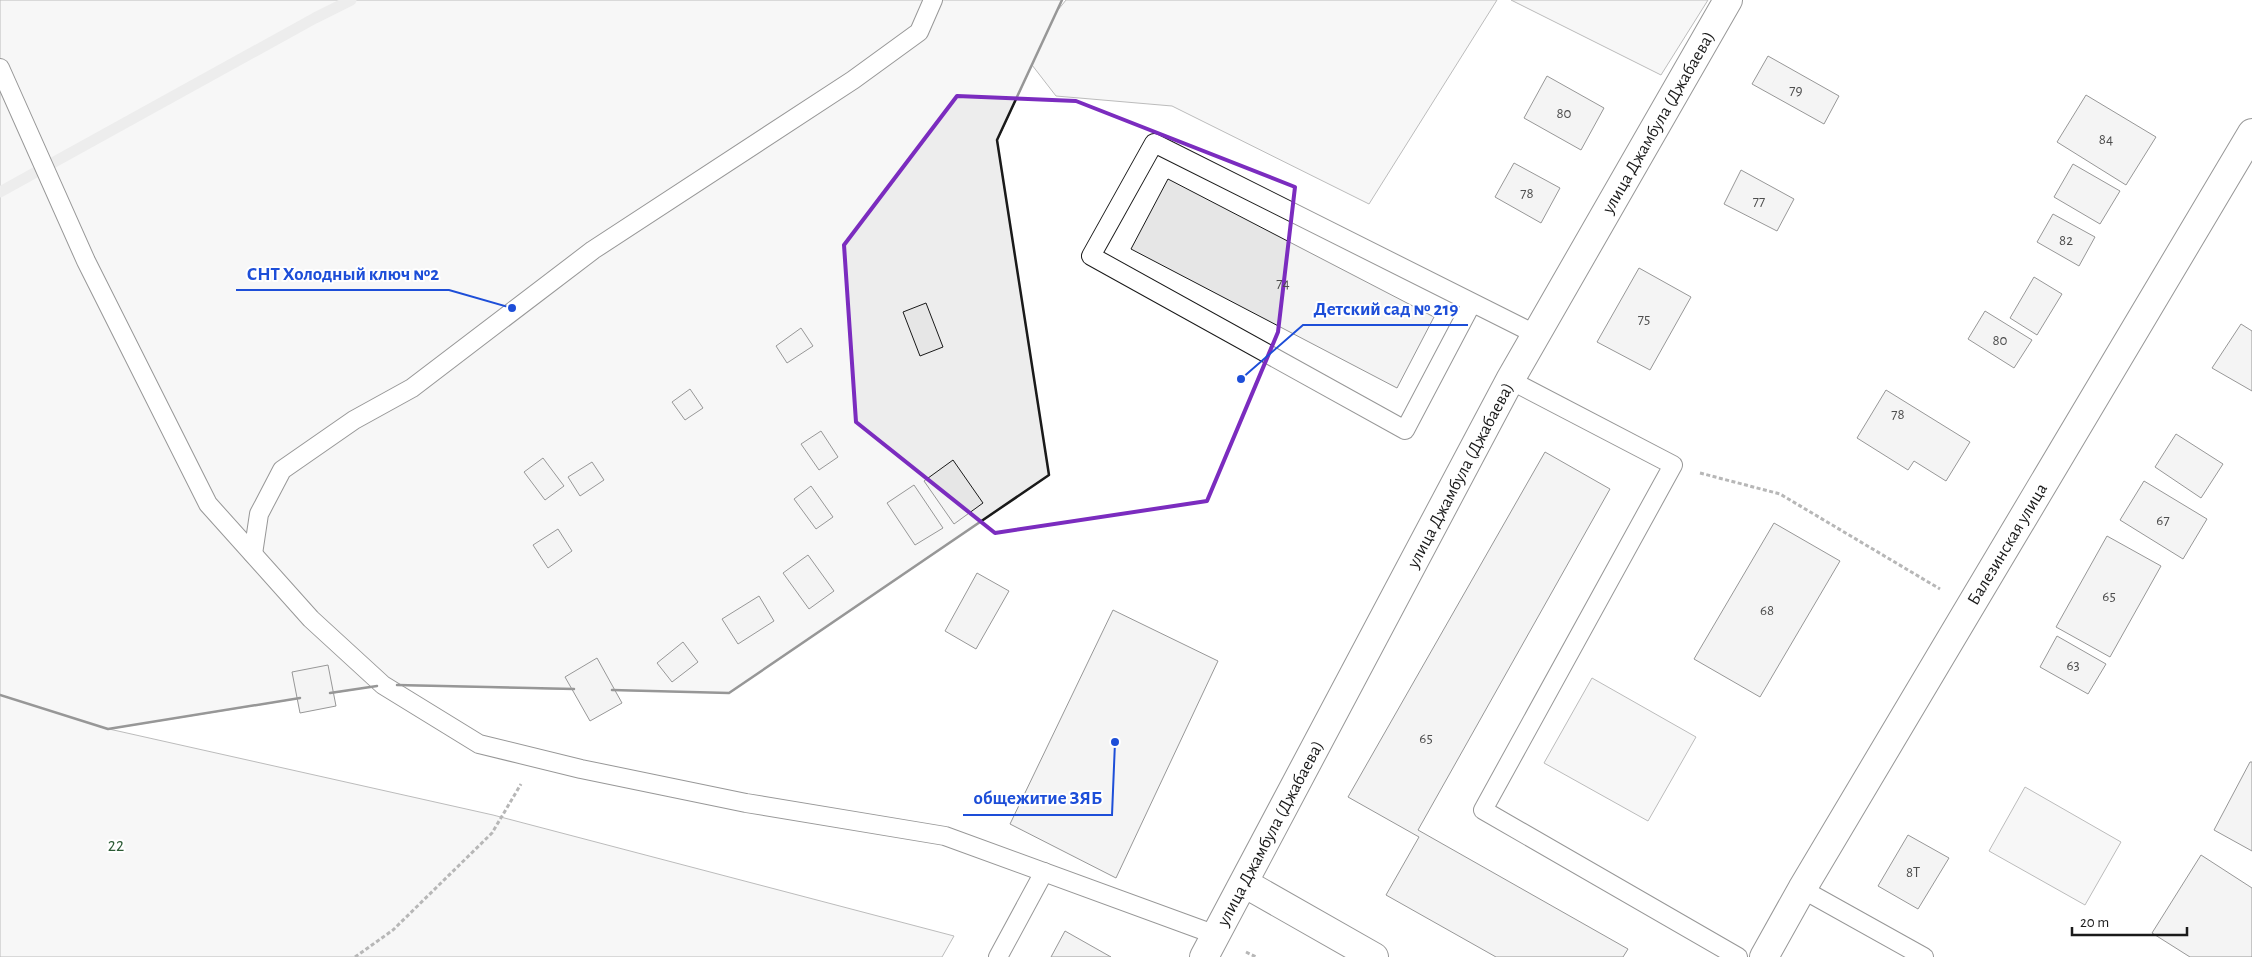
<svg xmlns="http://www.w3.org/2000/svg" width="2252" height="957" viewBox="0 0 2252 957" font-family="'Alegreya Sans',sans-serif">
	<style>
		.built { fill: #ededed; stroke: #6a6a6a }
		.lines { fill: none; stroke-linecap: round; stroke-linejoin: round }
		.stream { stroke: #d7d7d7; stroke-width: 11 }
		.building { fill: #e6e6e6; stroke: #1a1a1a }
		.service-casing { stroke: #1a1a1a; stroke-width: 20 }
		.minor-casing { stroke: #1a1a1a; stroke-width: 30 }
		.path { stroke: #5f5f5f; stroke-width: 3; stroke-dasharray: 4 2.5; stroke-linecap: butt }
		.service { stroke: #fff; stroke-width: 18 }
		.minor { stroke: #fff; stroke-width: 28 }
		.wall { stroke: #1a1a1a; stroke-width: 2.5 }
		.marked { fill: none; stroke: #7b2cbf; stroke-width: 4; stroke-linejoin: round }
		.labels { text-anchor: middle; stroke-width: 4; stroke-linejoin: round; paint-order: stroke }
		.number-label { font-size: 15px; fill: #4d4d4d }
		.street-label { font-size: 18px; fill: #1a1a1a; stroke: #fff }
		.park-label { font-size: 18px; fill: #2b5a34; stroke: #fff }
		.leader { fill: none; stroke: #1d4ed8; stroke-width: 2 }
		.callout-dot { fill: #1d4ed8; stroke: #fff; stroke-width: 2 }
		.callout-label { font-size: 19px; text-anchor: middle; font-weight: bold; fill: #1d4ed8; stroke: #fff; stroke-width: 4; stroke-linejoin: round; paint-order: stroke }
	</style>
	<rect width="100%" height="100%" fill="#fff"/>
	<g class="built">
		<polygon points="0,0 1062,0 1058,10 1066,0 1497,0 1369,204 1172,106 1056,96 1032,65 997,141 1049,475 729,693 383,685 109,729 493,815 954,936 942,957 0,957"/>
		<polygon points="1511,0 1708,0 1661,75"/>
		<polygon points="1592,678 1696,737 1648,821 1544,763"/>
		<polygon points="2025,787 2121,842 2085,905 1989,851"/>
	</g>
	<g class="lines">
		<polyline class="stream" points="0,192 315,18 351,0"/>
	</g>
	<g class="building">
		<polygon points="1768,56 1839,96 1824,124 1752,84"/>
		<polygon points="1547,76 1604,108 1581,150 1524,118"/>
		<polygon points="2086,95 2156,137 2126,185 2057,142"/>
		<polygon points="1514,163 1560,188 1541,223 1495,197"/>
		<polygon points="2073,164 2120,191 2100,224 2054,197"/>
		<polygon points="1741,170 1794,199 1777,231 1724,204"/>
		<polygon points="1168,179 1434,317 1397,388 1131,249"/>
		<polygon points="2053,214 2095,237 2079,266 2037,242"/>
		<polygon points="1639,268 1691,297 1650,370 1597,342"/>
		<polygon points="2034,277 2062,294 2037,335 2010,318"/>
		<polygon points="926,303 943,347 920,356 903,312"/>
		<polygon points="1985,311 2032,340 2014,368 1968,339"/>
		<polygon points="2241,324 2252,331 2252,391 2212,368"/>
		<polygon points="801,328 813,346 787,363 776,346"/>
		<polygon points="690,389 703,408 685,420 672,402"/>
		<polygon points="1886,390 1970,442 1946,481 1914,461 1908,470 1857,438"/>
		<polygon points="821,431 838,457 819,470 801,444"/>
		<polygon points="2176,434 2223,464 2201,498 2155,467"/>
		<polygon points="1545,452 1610,489 1418,830 1628,949 1623,957 1496,957 1386,895 1419,837 1348,797"/>
		<polygon points="543,458 564,486 545,500 524,472"/>
		<polygon points="953,460 983,503 954,524 924,481"/>
		<polygon points="592,462 604,480 580,496 568,477"/>
		<polygon points="2144,481 2207,519 2183,559 2120,520"/>
		<polygon points="914,485 943,528 915,545 887,503"/>
		<polygon points="811,486 833,517 816,529 794,499"/>
		<polygon points="1774,523 1840,561 1760,697 1694,659"/>
		<polygon points="558,529 572,551 548,568 533,545"/>
		<polygon points="2107,536 2161,566 2110,657 2056,627"/>
		<polygon points="808,555 834,591 809,609 783,573"/>
		<polygon points="977,573 1009,591 976,649 945,631"/>
		<polygon points="759,596 774,621 738,644 722,619"/>
		<polygon points="1113,610 1218,661 1116,878 1010,824"/>
		<polygon points="2057,636 2106,664 2088,694 2040,667"/>
		<polygon points="683,642 698,662 672,682 657,663"/>
		<polygon points="597,658 622,703 590,721 565,677"/>
		<polygon points="328,665 336,706 300,713 292,672"/>
		<polygon points="2250,762 2252,762 2252,851 2214,830"/>
		<polygon points="1908,835 1949,858 1918,909 1878,886"/>
		<polygon points="2201,855 2252,888 2252,957 2190,957 2152,933"/>
		<polygon points="1065,931 1111,957 1051,957"/>
	</g>
	<g class="lines">
		<g class="service-casing">
			<g id="service">
				<polyline points="0,68 86,261 208,504 311,619 383,685 479,744 581,769 746,803 945,836 1216,935"/>
				<polyline points="1472,303 1405,430 1091,256 1154,143 1537,335"/>
				<polyline points="1510,380 1673,465 1483,810 1738,957"/>
				<polyline points="253,554 259,514 282,470 354,420 412,388 593,250 853,80 919,32 933,0"/>
				<polyline points="1802,889 1924,957"/>
				<polyline points="998,957 1044,872"/>
			</g>
		</g>
		<g class="minor-casing">
			<g id="minor">
				<polyline points="1244,883 1374,957"/>
				<polyline points="1204,957 1510,380 1728,0"/>
				<polyline points="1764,957 1802,889 2252,133"/>
			</g>
		</g>
		<g class="path">
			<polyline points="1700,473 1780,494 1940,589"/>
			<polyline points="1246,952 1256,957"/>
			<polyline points="355,957 393,930 492,833 521,784"/>
		</g>
		<use href="#service" class="service"/>
		<use href="#minor" class="minor"/>
		<g class="wall">
			<polyline points="397,685 574,689"/>
			<polyline points="612,690 729,693 1049,475 997,140 1062,0"/>
			<polyline points="330,693 377,686"/>
			<polyline points="0,695 108,729 300,698"/>
		</g>
	</g>
	<path d="M0 0H2252V957H0ZM957,96L1076,101L1295,187L1278,332L1207,501L995,533L856,422L844,245Z" fill="#fff" fill-opacity=".55" fill-rule="evenodd"/>
	<path class="marked" d="M957,96L1076,101L1295,187L1278,332L1207,501L995,533L856,422L844,245Z"/>
	<g class="labels">
		<g class="number-label">
			<text x="1796" y="95">79</text>
			<text x="1564" y="118">80</text>
			<text x="2106" y="144">84</text>
			<text x="1527" y="198">78</text>
			<text x="1759" y="206">77</text>
			<text x="2066" y="245">82</text>
			<text x="1283" y="288">74</text>
			<text x="1644" y="324">75</text>
			<text x="2000" y="345">80</text>
			<text x="1898" y="419">78</text>
			<text x="2163" y="525">67</text>
			<text x="2109" y="601">65</text>
			<text x="1767" y="615">68</text>
			<text x="2073" y="670">63</text>
			<text x="1426" y="743">65</text>
			<text x="1913" y="877">8Т</text>
		</g>
		<g class="street-label">
			<text transform="translate(1658 122) rotate(-60)" y="6">улица Джамбула (Джабаева)</text>
			<text transform="translate(1460 475) rotate(-62)" y="6">улица Джамбула (Джабаева)</text>
			<text transform="translate(2007 544) rotate(-59)" y="6">Балезинская улица</text>
			<text transform="translate(1270 833) rotate(-62)" y="6">улица Джамбула (Джабаева)</text>
		</g>
		<g class="park-label">
			<text x="116" y="851">22</text>
		</g>
	</g>
	<path class="leader" d="M512 308L449 290H236M1241 379L1303 325H1468M1115 742L1112 815H963"/>
	<g class="callout-dot">
		<circle cx="512" cy="308" r="5"/>
		<circle cx="1241" cy="379" r="5"/>
		<circle cx="1115" cy="742" r="5"/>
	</g>
	<g class="callout-label">
		<text x="343" y="280">СНТ Холодный ключ №2</text>
		<text x="1386" y="315">Детский сад № 219</text>
		<text x="1038" y="804">общежитие ЗЯБ</text>
	</g>
	<path d="M2072 927v8h115v-8" fill="none" stroke="#1a1a1a" stroke-width="2.5"/>
	<text x="2080" y="927" font-size="15" fill="#1a1a1a" stroke="#ffffff" stroke-width="4" paint-order="stroke">20 m</text>
</svg>
